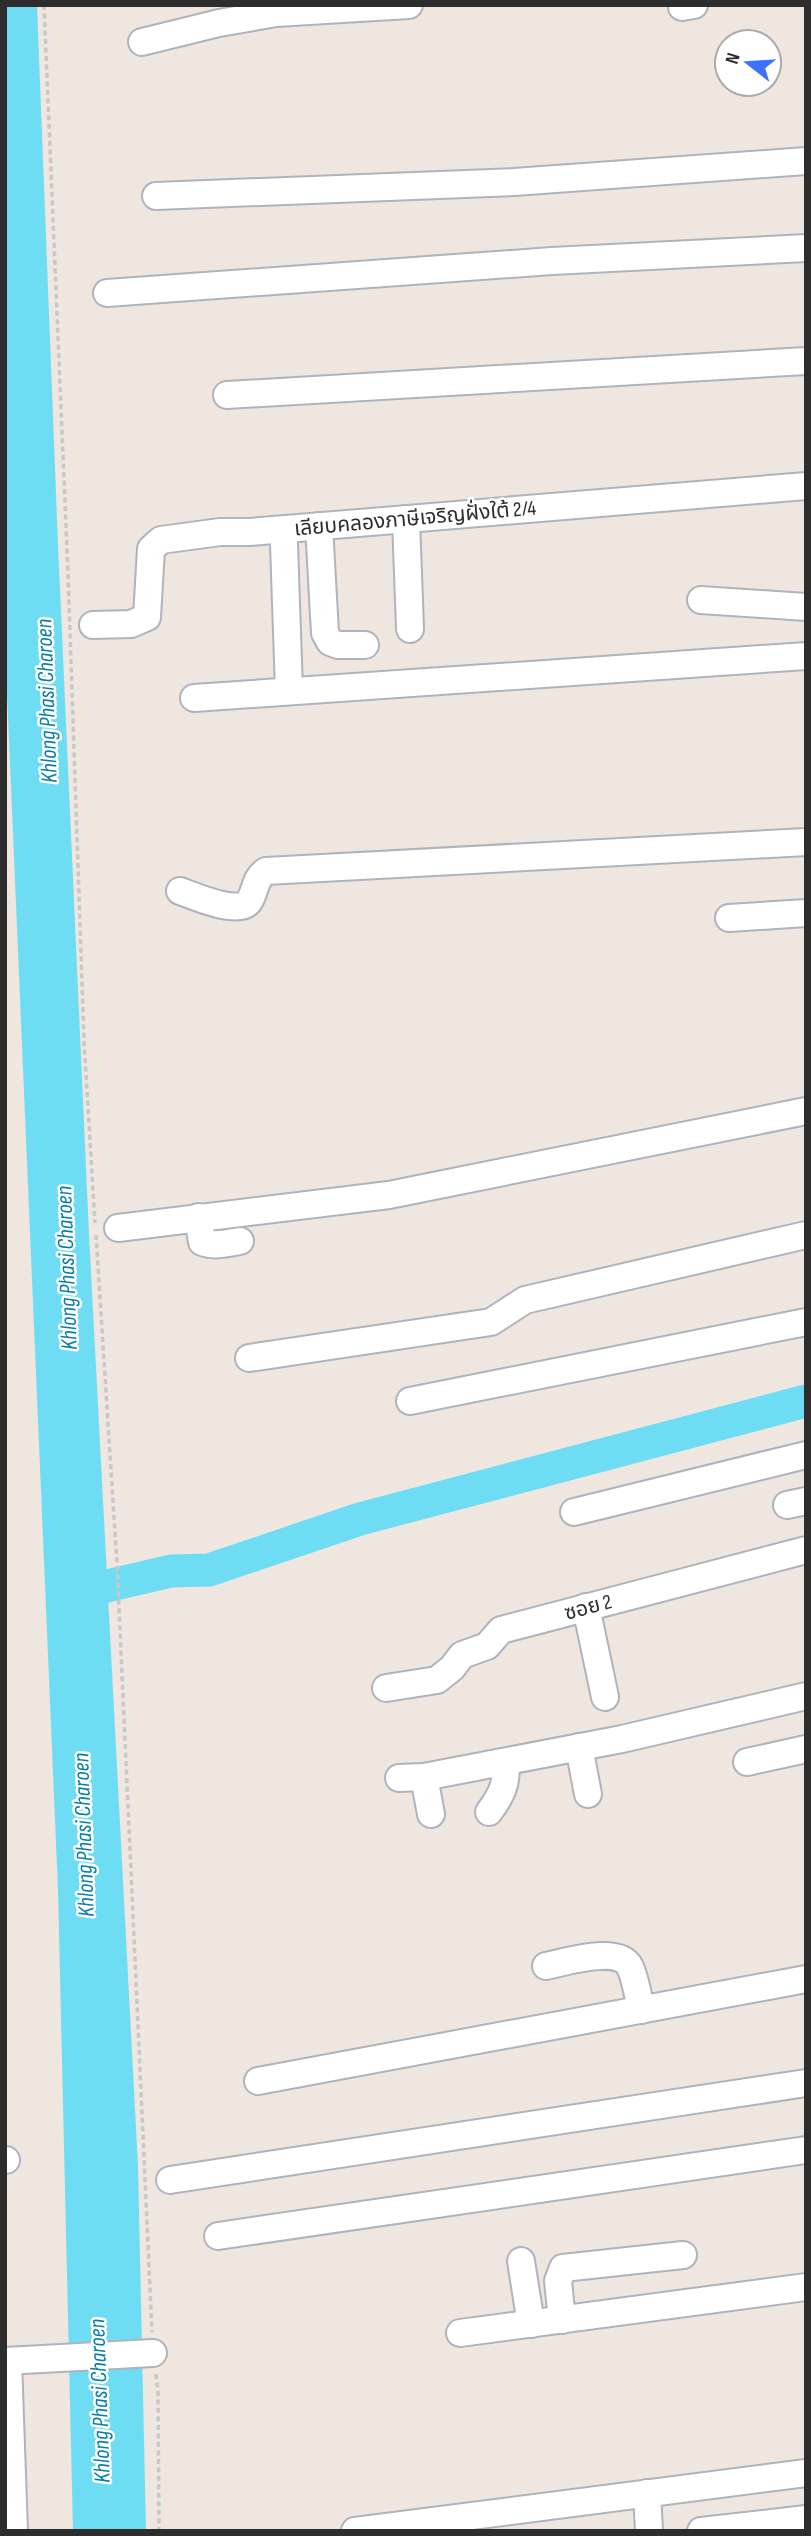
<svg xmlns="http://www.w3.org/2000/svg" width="811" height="2536" viewBox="0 0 811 2536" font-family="'Sofia Sans Condensed','Noto Sans Thai',sans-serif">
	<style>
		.water { fill: #6eddf4 }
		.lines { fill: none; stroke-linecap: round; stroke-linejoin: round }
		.river { stroke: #6eddf4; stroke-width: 33 }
		.minor-casing { stroke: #afb3bd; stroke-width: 30 }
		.path { stroke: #c8c8c8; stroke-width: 3.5; stroke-dasharray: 5 3.5; stroke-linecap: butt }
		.minor { stroke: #fff; stroke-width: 26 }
		.labels { text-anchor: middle; stroke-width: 5; stroke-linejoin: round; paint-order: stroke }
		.street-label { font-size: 21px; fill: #2d2d2d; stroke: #fff }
		.water-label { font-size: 23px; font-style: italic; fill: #087ea6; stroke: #fff }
	</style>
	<rect width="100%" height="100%" fill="#efe6df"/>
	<polygon class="water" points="5,5 37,5 58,545 89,1234 138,2166 146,2531 73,2531 58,1890 5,646"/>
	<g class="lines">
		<polyline class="river" points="77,1593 171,1571 209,1570 360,1519 806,1401"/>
		<g class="minor-casing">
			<g id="minor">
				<polyline points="682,7 694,5"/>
				<polyline points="142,42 219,23 276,13 409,5"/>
				<polyline points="156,196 514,182 806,161"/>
				<polyline points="107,293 552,261 806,248"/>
				<polyline points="227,395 806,361"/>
				<polyline points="406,519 410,629"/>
				<polyline points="319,526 325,633 330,642 338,645 365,645"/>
				<polyline points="284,544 289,691"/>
				<polyline points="701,600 806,607"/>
				<polyline points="93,625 131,624 147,617 151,549 161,540 220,532 250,532 806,486"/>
				<polyline points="194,698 806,656"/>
				<path d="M180,891C194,896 241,917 250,900C256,889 255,878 266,871L806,842"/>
				<polyline points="729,918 806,913"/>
				<path d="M198,1217L202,1242C214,1247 228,1243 240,1241"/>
				<polyline points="118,1228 389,1195 806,1111"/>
				<polyline points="249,1358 491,1322 525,1300 806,1235"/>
				<polyline points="410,1401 806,1322"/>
				<polyline points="787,1505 806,1501"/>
				<polyline points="574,1512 806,1455"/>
				<polyline points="586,1607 605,1697"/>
				<polyline points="386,1688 437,1680 452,1668 462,1655 487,1646 501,1630 806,1550"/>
				<polyline points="579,1747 588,1794"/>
				<polyline points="747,1762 806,1749"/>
				<polyline points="424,1777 431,1814"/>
				<polyline points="399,1778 424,1777 622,1739 806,1696"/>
				<path d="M489,1812C501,1796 508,1783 505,1762"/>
				<path d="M546,1966C565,1962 619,1945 630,1967C636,1980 638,1996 641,2010"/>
				<polyline points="258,2081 806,1979"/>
				<polyline points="5,2160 6,2160"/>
				<polyline points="170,2180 806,2083"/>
				<polyline points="218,2236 806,2150"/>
				<polyline points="521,2261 531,2324"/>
				<polyline points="562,2320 558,2281 563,2268 683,2255"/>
				<polyline points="460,2333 806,2287"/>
				<polyline points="5,2361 153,2353"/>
				<polyline points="8,2361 14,2531"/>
				<polyline points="647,2493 649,2531"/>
				<polyline points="355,2531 806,2473"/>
				<polyline points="701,2531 806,2519"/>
			</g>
		</g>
		<g class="path">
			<polyline points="44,5 68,574 84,1041 95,1223"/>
			<polyline points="96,1235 117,1564 152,2332"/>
			<polyline points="156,2374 158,2391 159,2531"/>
		</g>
		<use href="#minor" class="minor"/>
	</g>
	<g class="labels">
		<g class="street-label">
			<text transform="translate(415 518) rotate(-5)" y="7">เลียบคลองภาษีเจริญฝั่งใต้ 2/4</text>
			<text transform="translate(588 1607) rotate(-15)" y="7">ซอย 2</text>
		</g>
		<g class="water-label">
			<text transform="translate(46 701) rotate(-92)" y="8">Khlong Phasi Charoen</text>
			<text transform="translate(66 1268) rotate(-92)" y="8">Khlong Phasi Charoen</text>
			<text transform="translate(83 1835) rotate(-92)" y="8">Khlong Phasi Charoen</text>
			<text transform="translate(99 2401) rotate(-92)" y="8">Khlong Phasi Charoen</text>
		</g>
	</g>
	<rect width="811" height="2536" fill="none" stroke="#2d2d2d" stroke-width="14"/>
	<g transform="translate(748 63) rotate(287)"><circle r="33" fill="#ffffff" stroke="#ababab" stroke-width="2"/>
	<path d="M0-5L12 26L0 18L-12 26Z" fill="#3b72ff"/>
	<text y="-10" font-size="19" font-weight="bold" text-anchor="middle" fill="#2d2d2d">N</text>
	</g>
</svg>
